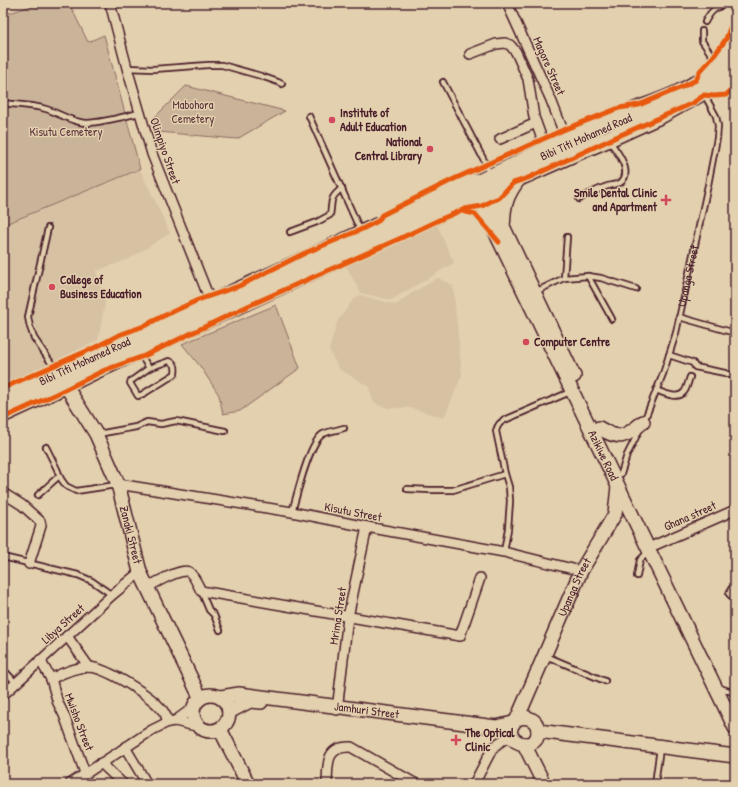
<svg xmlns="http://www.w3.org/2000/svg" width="738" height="787" viewBox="0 0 738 787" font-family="'Patrick Hand',sans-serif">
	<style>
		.built { fill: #d6c1a3 }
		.green { fill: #cab499; stroke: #8a6a62 }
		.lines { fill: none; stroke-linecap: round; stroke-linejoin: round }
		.lane-casing { stroke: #4a1f2b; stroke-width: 8 }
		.street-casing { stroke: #4a1f2b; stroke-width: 12 }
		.secondary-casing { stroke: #4a1f2b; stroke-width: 16 }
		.highway-casing { stroke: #4a1f2b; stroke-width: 19 }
		.lane { stroke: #e3d0ae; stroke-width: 4.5 }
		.street { stroke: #e3d0ae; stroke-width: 9 }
		.secondary { stroke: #e3d0ae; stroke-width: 13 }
		.highway { stroke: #e3d0ae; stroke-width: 16 }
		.cycleway-casing { stroke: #e3d0ae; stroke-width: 8 }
		.cycleway { stroke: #e8590c; stroke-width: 5 }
		.poi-dot { fill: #d1495b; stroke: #e3d0ae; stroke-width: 1.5 }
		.labels { text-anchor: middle; stroke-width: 3; stroke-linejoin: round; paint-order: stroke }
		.street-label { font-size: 12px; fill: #4a1f2b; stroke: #e3d0ae }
		.park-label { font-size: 12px; fill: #5d353c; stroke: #e3d0ae }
		.poi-label { font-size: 12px; font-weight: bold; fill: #4a1f2b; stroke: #e3d0ae; text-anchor: start }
	</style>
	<rect width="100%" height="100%" fill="#e3d0ae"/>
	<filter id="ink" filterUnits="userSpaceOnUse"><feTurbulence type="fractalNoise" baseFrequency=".025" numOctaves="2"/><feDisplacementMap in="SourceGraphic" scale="8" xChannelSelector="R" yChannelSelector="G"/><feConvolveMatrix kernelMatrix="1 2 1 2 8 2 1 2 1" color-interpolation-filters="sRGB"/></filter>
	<g filter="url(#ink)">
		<g class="built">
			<polygon points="140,169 170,233 129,259 96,271 105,303 98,340 3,386 3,225"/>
			<polygon points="437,225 454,263 391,300 361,293 346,266"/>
			<polygon points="438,278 453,286 462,375 444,418 411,408 389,408 378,405 373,401 369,387 358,380 339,369 329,350 337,322 353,300 360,295 396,305 412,293"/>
		</g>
		<g class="green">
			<polygon points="41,3 69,3 88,42 104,35 140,169 3,225 3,15"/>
			<polygon points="186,86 285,111 237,139 158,132 153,119"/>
			<polygon points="276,305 300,368 240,411 223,414 219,395 200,366 182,344"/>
		</g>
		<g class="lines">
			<g class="lane-casing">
				<g id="lane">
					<path d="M705,22C711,10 715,8 728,3"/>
					<polyline points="702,31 702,41 713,57 717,62"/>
					<polyline points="127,68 154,69 208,65 222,65 261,76 278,82 282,84"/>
					<polyline points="443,82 486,164 489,175"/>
					<path d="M3,103C17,105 32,105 46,109C59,113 73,123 87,123C105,122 122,117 139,113"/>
					<polyline points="309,116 360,230"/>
					<path d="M579,199C588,195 596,190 605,187C609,185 616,185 620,183C634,173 617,151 610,142"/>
					<polyline points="48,228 28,317 30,327 34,338 56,370"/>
					<path d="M290,232L317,222L330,215C333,200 328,200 342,188"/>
					<polyline points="588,276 612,319"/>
					<polyline points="564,278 567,237"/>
					<polyline points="535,292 564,278 588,276 601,278 636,289"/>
					<polyline points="679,317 735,333"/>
					<polyline points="140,354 149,368"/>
					<polyline points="669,355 693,363 695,367 725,373 735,377"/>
					<path d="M169,361C176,363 176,368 175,374L143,394L138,396L130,383L131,381L149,368Z"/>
					<path d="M656,390C664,393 678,400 684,392C687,389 688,382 690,377"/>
					<path id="s1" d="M644,421L663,374L676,333L708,185L717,138L718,126L716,116L704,94"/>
					<polyline points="98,434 136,427 147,422 161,424 176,421 225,431"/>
					<polyline points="46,447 57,469 61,479 66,486 76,491 116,485"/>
					<polyline points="621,474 627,455 639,431"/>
					<polyline points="407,489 430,490 453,490 505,474"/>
					<polyline points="38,495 59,476"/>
					<path d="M292,512C297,495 309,442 323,434C329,431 338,430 344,428"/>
					<path d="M504,552L508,529L510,501L509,487L505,474L496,431C498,424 500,422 507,419L570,392"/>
					<polyline points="3,557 78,575 92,581 112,595"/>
					<polyline points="637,576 640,560 648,552"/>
					<polyline points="735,587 731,589 729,594 732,597 735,596"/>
					<polyline points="201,591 209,610 214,615 220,630"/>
					<polyline points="546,656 605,681"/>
					<polyline points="3,669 16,683"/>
					<polyline points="723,689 732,692 735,691"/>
					<polyline points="655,784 660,748"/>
				</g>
			</g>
			<g class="street-casing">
				<g id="street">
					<polyline points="110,3 127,68 152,154 211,303"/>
					<polyline points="507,3 551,100 567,141"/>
					<polyline points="470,54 496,44 505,43 510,45 516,52 528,79 534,117 546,150"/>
					<polyline points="500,139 536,123"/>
					<polyline points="118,484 292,512 367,527 504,552 581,571"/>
					<polyline points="3,493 22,505 40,521 41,526 29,564"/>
					<polyline points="655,545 735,510"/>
					<path d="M148,587C155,583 183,567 189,572C193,574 199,587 201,591L460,636L480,578"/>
					<polyline points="67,636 89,667"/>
					<polyline points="40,660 51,679 58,703 64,715 85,773"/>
					<path d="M51,679C62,673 76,667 89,667C107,668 156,698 165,714C166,716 167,719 168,722"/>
					<polyline points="3,695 112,595 140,572"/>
					<polyline points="337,710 348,617 367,527"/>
					<polyline points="175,721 200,727"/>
					<polyline points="125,747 147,784"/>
					<polyline points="101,763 123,784"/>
					<polyline points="70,784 152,730 168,722 175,721 193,708"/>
					<path d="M327,784C328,765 325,746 351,747L416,784"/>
					<path d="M474,784L492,749C498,742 504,739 512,736"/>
				</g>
			</g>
			<g class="secondary-casing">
				<g id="secondary">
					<polyline points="483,184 574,376"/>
					<path id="s2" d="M474,188L735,728"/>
					<path id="s3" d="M61,378L96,434L118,484L140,572L200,697"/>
					<path d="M599,428C621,441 625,437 643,422"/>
					<circle cx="211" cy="713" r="18"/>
					<path id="s4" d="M221,697L239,694L496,727L513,723"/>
					<polyline points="229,712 250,701 261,702"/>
					<path id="s5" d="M517,719C526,715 537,719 538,730C540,756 494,742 517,719L581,571L615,514L618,486"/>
					<polyline points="220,729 248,784"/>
					<polyline points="538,731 735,756"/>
					<polyline points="524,744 544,784"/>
				</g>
			</g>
			<g class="highway-casing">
				<g id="highway">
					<polyline points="710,88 722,87 735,88"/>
					<path d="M502,222C502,204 507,192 518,178"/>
					<path id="s6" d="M3,399L471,183L482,181C525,161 567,139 611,120C643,106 679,98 707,76C720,66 729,52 735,37"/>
					<polyline points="3,414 66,385 88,374 477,196 575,153 608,139 663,114 710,88 718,82 735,63"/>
				</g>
			</g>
			<use href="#lane" class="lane"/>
			<use href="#street" class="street"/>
			<use href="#secondary" class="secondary"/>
			<use href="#highway" class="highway"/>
			<g class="cycleway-casing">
				<g id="cycleway">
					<polyline points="462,211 475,214 499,242"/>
					<polyline points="3,388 96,347 119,335 144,326 157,319 198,300 239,286 305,253 360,230 378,221 382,215 454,179 563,130 619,108 639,105 682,87 696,80 700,71 713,57 726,39 735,15"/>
					<polyline points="3,418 56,394 105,370 144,356 248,306 401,238 441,219 465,209 482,206 491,201 499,198 513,183 528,178 616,137 693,103 704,95 714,96 726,95 735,87"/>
				</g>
			</g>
			<use href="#cycleway" class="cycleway"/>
		</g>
	</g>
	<g class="poi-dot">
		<circle cx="332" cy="120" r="4"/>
		<circle cx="430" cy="149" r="4"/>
		<path d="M664 194h4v4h4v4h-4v4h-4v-4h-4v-4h4z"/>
		<circle cx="52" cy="287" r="4"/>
		<circle cx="526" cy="342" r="4"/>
		<path d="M454 734h4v4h4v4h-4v4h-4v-4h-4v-4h4z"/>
	</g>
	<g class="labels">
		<g class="street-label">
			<text transform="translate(549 66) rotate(66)" y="4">Magore Street</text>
			<text transform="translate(586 137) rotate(-24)" y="4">Bibi Titi Mohamed Road</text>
			<text transform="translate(165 151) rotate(71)" y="4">Olimpiyo Street</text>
			<text dy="4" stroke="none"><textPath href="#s1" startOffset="152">Upanga Street</textPath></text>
			<text dy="4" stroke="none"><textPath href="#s6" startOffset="90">Bibi Titi Mohamed Road</textPath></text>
			<text dy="4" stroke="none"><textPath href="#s2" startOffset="297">Azikiwe Road</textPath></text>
			<text transform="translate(353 512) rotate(11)" y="4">Kisutu Street</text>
			<text transform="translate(690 516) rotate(-24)" y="4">Ghana street</text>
			<text dy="4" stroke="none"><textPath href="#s3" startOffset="173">Zanaki Street</textPath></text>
			<text dy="4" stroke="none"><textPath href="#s5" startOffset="229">Upanga Street</textPath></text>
			<text transform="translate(338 616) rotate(-81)" y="4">Mrima Street</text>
			<text transform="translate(63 624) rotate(-42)" y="4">Libya Street</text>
			<text dy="4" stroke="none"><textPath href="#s4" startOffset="147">Jamhuri Street</textPath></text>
			<text transform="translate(79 722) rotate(69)" y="4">Mwisho Street</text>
		</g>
		<g class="park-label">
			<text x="193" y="109">Mabohora<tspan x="193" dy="14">Cemetery</tspan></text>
			<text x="66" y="136">Kisutu Cemetery</text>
		</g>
		<g class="poi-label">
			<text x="340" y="117">Institute of<tspan x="340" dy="14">Adult Education</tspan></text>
			<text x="422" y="146" text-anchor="end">National<tspan x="422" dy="14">Central Library</tspan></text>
			<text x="657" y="197" text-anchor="end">Smile Dental Clinic<tspan x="657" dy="14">and Apartment</tspan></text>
			<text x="60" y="284">College of<tspan x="60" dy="14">Business Education</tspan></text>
			<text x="534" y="346">Computer Centre</text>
			<text x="465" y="737">The Optical<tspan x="465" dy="14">Clinic</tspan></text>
		</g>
	</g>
	<rect width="738" height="787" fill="none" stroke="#e3d0ae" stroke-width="16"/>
	<rect x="8" y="8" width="722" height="771" fill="none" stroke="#4a1f2b" stroke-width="1.5" filter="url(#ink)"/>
</svg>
